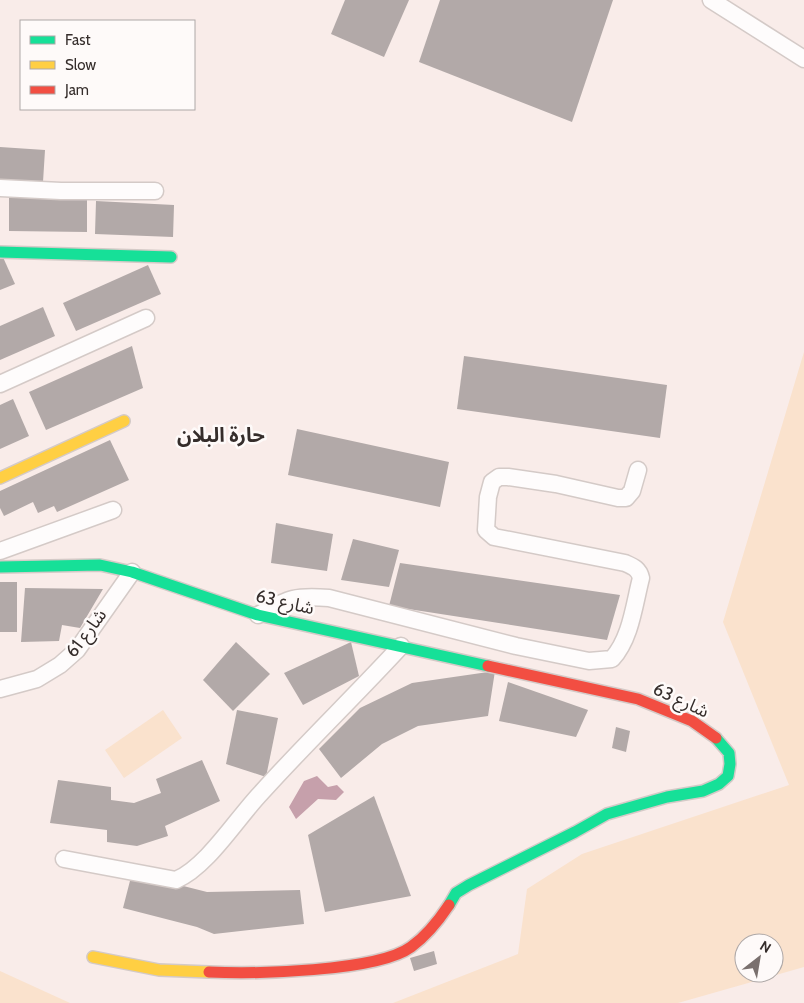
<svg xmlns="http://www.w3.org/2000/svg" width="804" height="1003" viewBox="0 0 804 1003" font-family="Cabin,'Noto Sans Arabic',sans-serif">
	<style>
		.green { fill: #fae2cd; fill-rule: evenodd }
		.water { fill: #c6a0ab }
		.building { fill: #b2a9a8 }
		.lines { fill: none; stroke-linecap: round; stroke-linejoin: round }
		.street-casing { stroke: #d4cac7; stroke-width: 19 }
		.fast-casing { stroke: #d4cac7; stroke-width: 14 }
		.slow-casing { stroke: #d4cac7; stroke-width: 14 }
		.jam-casing { stroke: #d4cac7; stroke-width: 14 }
		.street { stroke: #fefcfc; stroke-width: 16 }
		.fast { stroke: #16e098; stroke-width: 11 }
		.slow { stroke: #ffcf43; stroke-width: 11 }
		.jam { stroke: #f24e42; stroke-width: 11 }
		.labels { text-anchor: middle; stroke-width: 5; stroke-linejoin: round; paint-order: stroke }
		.street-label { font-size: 18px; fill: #352d2b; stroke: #fefaf9 }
		.quarter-label { font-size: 20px; font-weight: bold; fill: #352d2b; stroke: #fefaf9 }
	</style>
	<rect width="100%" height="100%" fill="#f9ece9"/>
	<g class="green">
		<path d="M804,352V967L678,1003H393L518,954L527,889L582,854L789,785L723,622ZM744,943H774V973H744Z"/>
		<polygon points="163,710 182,738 124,778 105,750"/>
		<polygon points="0,971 70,1003 0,1003"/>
	</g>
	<polygon class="water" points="317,776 328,787 337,785 344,792 336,800 318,799 296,819 289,807 304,781"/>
	<g class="building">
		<polygon points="345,0 409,0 384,57 331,34"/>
		<polygon points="440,0 613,0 572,122 419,62"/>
		<polygon points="0,147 45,150 43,182 0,179"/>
		<polygon points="9,197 87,199 87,232 9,231"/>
		<polygon points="96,201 174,205 173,237 95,234"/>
		<polygon points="2,255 15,284 0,290 0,256"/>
		<polygon points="148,265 161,294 76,331 63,303"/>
		<polygon points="43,307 55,336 0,360 0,326"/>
		<polygon points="132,346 143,388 46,430 29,392"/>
		<polygon points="464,356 667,385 660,438 457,409"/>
		<polygon points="13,399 29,436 0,449 0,405"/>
		<polygon points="297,429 449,462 440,507 288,475"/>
		<polygon points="110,440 129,480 57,512 54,506 38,513 33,502 4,516 0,508 0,491"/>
		<polygon points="276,523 333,534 327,571 271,563"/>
		<polygon points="353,539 399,550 389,587 341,580"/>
		<polygon points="400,563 620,595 607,640 389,606"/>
		<rect x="0" y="582" width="17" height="50"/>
		<polygon points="25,588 103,589 80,628 62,625 59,641 21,642"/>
		<polygon points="236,642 270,674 233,711 203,680"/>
		<polygon points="351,642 359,676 303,705 284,673"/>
		<polygon points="495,671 488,716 418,726 382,744 341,778 319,749 360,708 412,683"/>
		<polygon points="508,682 588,710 576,737 499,721"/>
		<polygon points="237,710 278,718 266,777 226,764"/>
		<polygon points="616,727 630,731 626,752 612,748"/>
		<polygon points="202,760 220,801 165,826 168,836 137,846 107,842 107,830 50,823 58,780 111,787 111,800 134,803 161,793 156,779"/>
		<polygon points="374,796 411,896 325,912 308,835"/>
		<polygon points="132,873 207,892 300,890 304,924 214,934 197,927 123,908"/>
		<polygon points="434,951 437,964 414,971 410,958"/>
	</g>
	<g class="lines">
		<g class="street-casing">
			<g id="street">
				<polyline points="711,0 804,59"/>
				<polyline points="0,188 61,191 155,191"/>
				<polyline points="0,384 146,318"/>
				<polyline points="0,551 113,510"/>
				<path d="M258,615C288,599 293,595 329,598L516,646L589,661L612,659C631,638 634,605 641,578C639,569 634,567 625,563L494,537L486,530L488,497L492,482L499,477H508L556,484L618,498H626L632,491L638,470"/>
				<polyline points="0,689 37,679 60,665 77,650 132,572"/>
				<path d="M64,859L176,880C207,867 237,818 261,793C306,743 355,696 401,646"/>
			</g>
		</g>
		<g class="fast-casing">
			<g id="fast">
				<polyline points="0,252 171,257"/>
				<polyline points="0,567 100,565 132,572 258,615 488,666"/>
				<polyline points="449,905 456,893 469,885 575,832 607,814 667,797 703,791 719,784 728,776 730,764 729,753 716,738"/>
			</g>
		</g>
		<g class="slow-casing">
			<g id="slow">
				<polyline points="0,478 124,421"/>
				<polyline points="93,957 159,970 209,972"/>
			</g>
		</g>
		<g class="jam-casing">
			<g id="jam">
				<polyline points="488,666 638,699 692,721 716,738"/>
				<path d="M209,972C252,974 377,972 411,947C425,937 439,920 449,905"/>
			</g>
		</g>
		<use href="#street" class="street"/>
		<use href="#fast" class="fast"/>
		<use href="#slow" class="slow"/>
		<use href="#jam" class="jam"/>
	</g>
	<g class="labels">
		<g class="street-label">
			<text transform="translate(285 602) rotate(13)" y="6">شارع 63</text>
			<text transform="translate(86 633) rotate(-53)" y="6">شارع 61</text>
			<text transform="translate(681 700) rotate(25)" y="6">شارع 63</text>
		</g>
		<g class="quarter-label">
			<text x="221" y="442">حارة البلان</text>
		</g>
	</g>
	<rect x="20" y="20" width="175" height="90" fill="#fefaf9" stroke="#aea8a7"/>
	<rect x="30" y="36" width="25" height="8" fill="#16e098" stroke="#aea8a7"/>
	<text x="65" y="45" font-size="15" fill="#352d2b">Fast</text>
	<rect x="30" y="61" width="25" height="8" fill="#ffcf43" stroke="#aea8a7"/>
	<text x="65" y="70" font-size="15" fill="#352d2b">Slow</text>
	<rect x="30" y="86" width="25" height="8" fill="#f24e42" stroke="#aea8a7"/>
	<text x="65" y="95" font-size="15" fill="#352d2b">Jam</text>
	<g transform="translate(759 958) rotate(31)"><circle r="24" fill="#fefaf9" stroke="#aea8a7"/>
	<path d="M0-4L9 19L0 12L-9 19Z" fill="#7a706e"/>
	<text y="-8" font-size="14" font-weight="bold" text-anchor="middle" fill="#352d2b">N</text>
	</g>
</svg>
